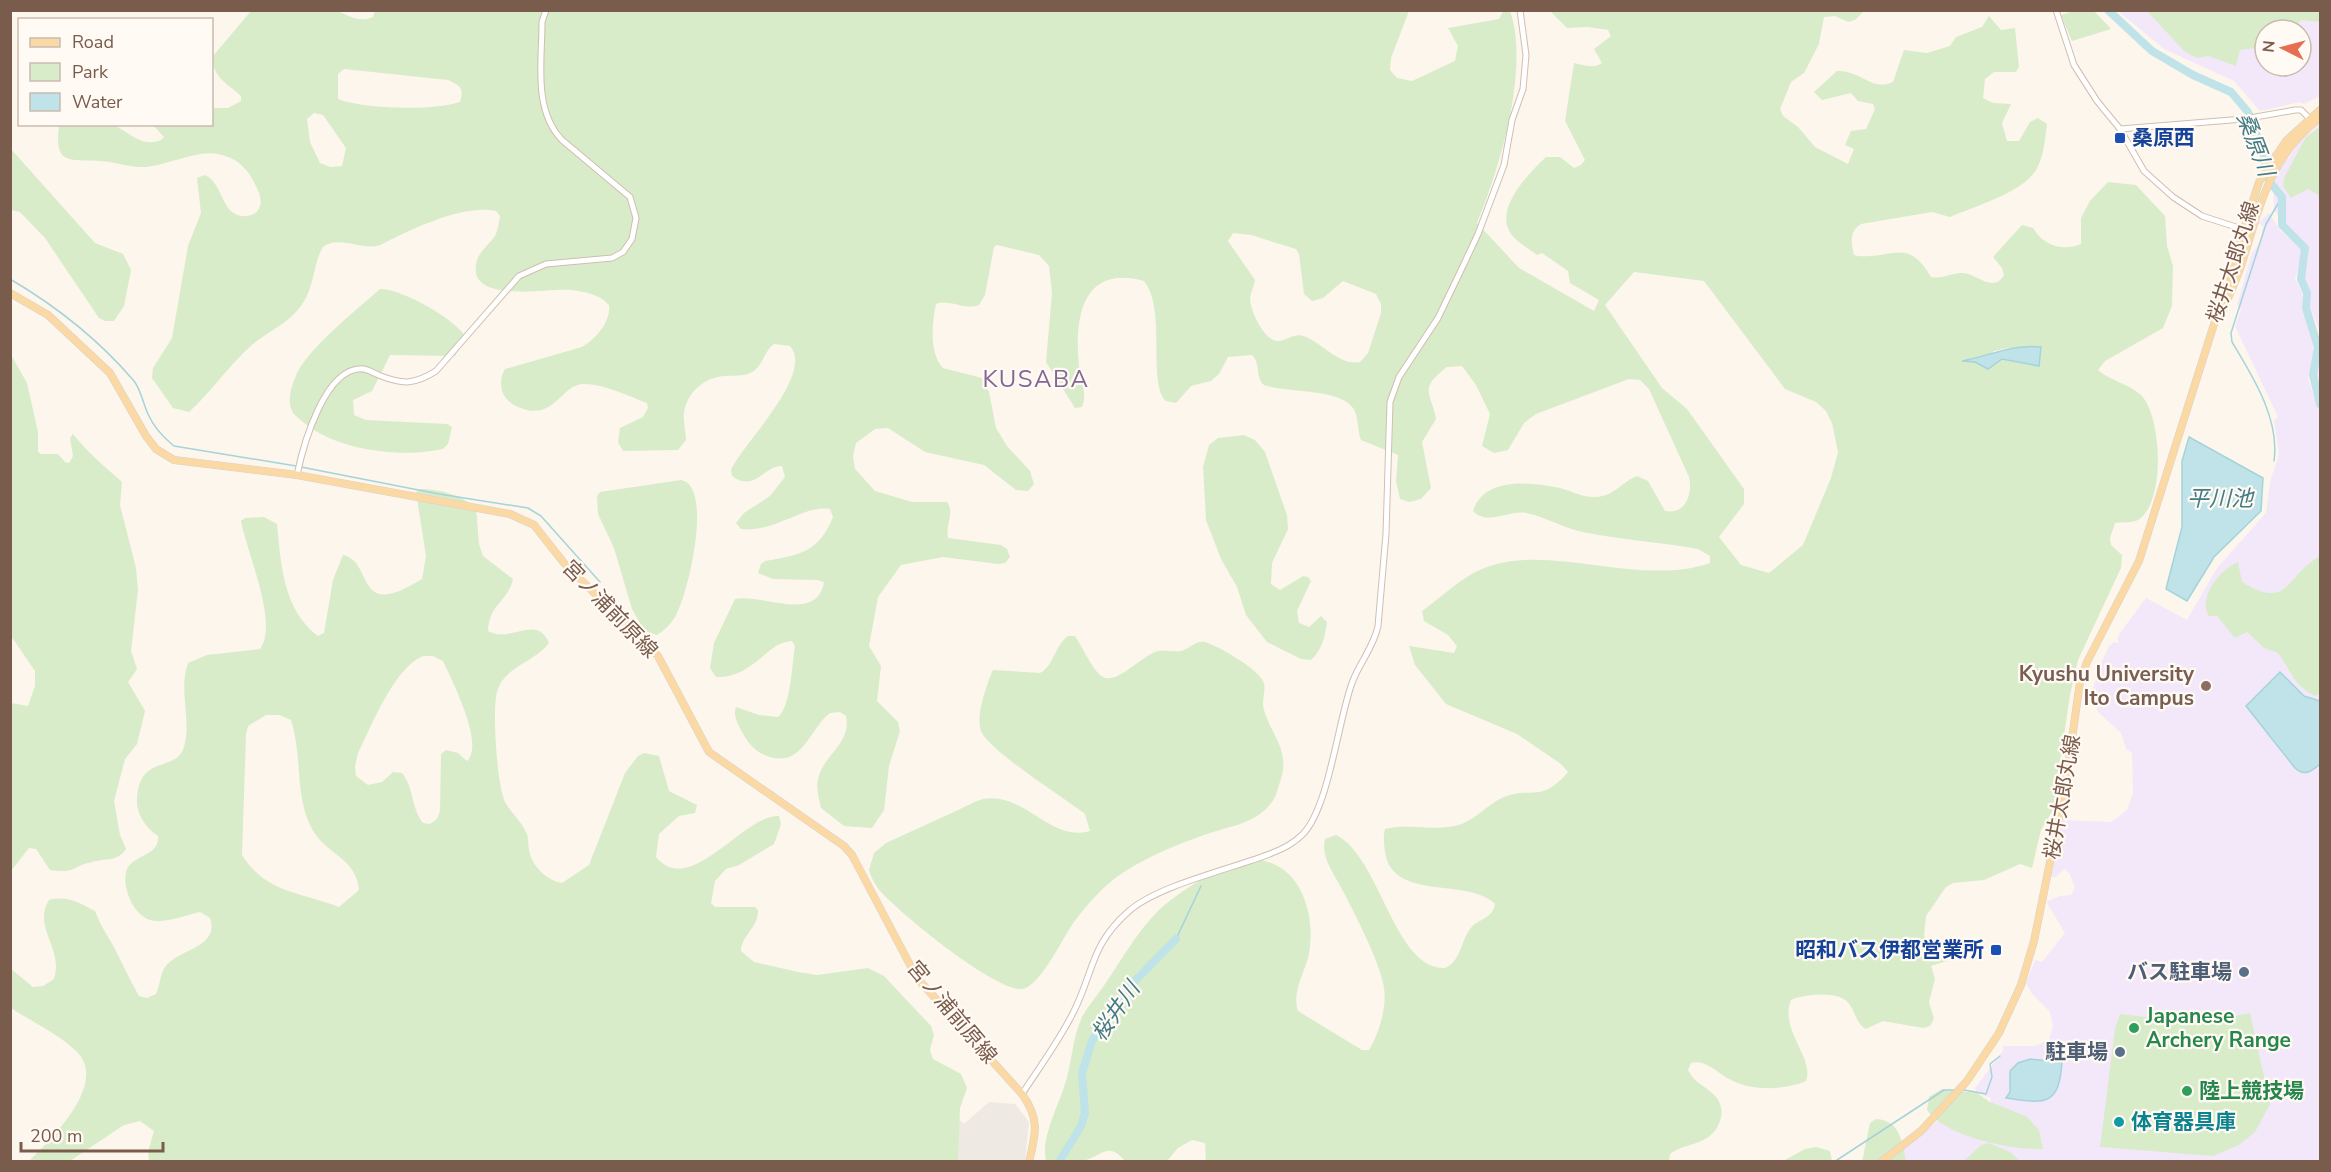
<svg xmlns="http://www.w3.org/2000/svg" width="2331" height="1172" viewBox="0 0 2331 1172" font-family="'Nunito Sans','Noto Sans JP',sans-serif">
	<style>
		.industrial { fill: #efe9e4 }
		.education { fill: #f3e8fa; fill-rule: evenodd }
		.green { fill: #d8ecc9; fill-rule: evenodd }
		.water { fill: #bfe3e8; stroke: #a5d3da; stroke-width: 1.5 }
		.lines { fill: none; stroke-linecap: round; stroke-linejoin: round }
		.stream { stroke: #a5d3da; stroke-width: 1.5 }
		.river { stroke: #bfe3e8; stroke-width: 8 }
		.minor-casing { stroke: #d1beb0; stroke-width: 7 }
		.major-casing { stroke: #dad1cd; stroke-width: 8 }
		.minor { stroke: #fff; stroke-width: 5 }
		.major { stroke: #fbd9a5; stroke-width: 7 }
		.transit-dot { fill: #1a4fb4; stroke: #fffaf3; stroke-width: 2 }
		.education-dot { fill: #8d6e63; stroke: #fffaf3; stroke-width: 2 }
		.service-dot { fill: #5c6f8a; stroke: #fffaf3; stroke-width: 2 }
		.leisure-dot { fill: #2e9e5b; stroke: #fffaf3; stroke-width: 2 }
		.culture-dot { fill: #0f9aa8; stroke: #fffaf3; stroke-width: 2 }
		.labels { text-anchor: middle; stroke-width: 4.5; stroke-linejoin: round; paint-order: stroke }
		.transit-label { font-size: 21px; font-weight: bold; fill: #164399; stroke: #fffaf3; text-anchor: start }
		.street-label { font-size: 21px; fill: #7a5c4d; stroke: #fffaf3 }
		.education-label { font-size: 21px; font-weight: bold; fill: #785e54; stroke: #fffaf3; text-anchor: end }
		.service-label { font-size: 21px; font-weight: bold; fill: #4e5e75; stroke: #fffaf3; text-anchor: end }
		.leisure-label { font-size: 21px; font-weight: bold; fill: #27864d; stroke: #fffaf3; text-anchor: start }
		.culture-label { font-size: 21px; font-weight: bold; fill: #0d838f; stroke: #fffaf3; text-anchor: start }
		.water-label { font-size: 22px; font-style: italic; fill: #437c86; stroke: #fffaf3 }
		.quarter-label { font-size: 24px; letter-spacing: 1.5px; fill: #846695; stroke: #fffaf3 }
	</style>
	<rect width="100%" height="100%" fill="#fdf6ec"/>
	<polygon class="industrial" points="989,1102 1015,1104 1029,1122 1025,1161 782,1162 948,1108 964,1124"/>
	<g class="education">
		<path d="M2118,11H2320V96L2304,104L2300,102L2260,111L2234,81L2164,49ZM2265,30H2301V66H2265Z"/>
		<polygon points="2320,124 2320,402 2312,379 2319,352 2319,330 2310,307 2309,290 2302,277 2308,257 2308,248 2304,241 2283,225 2274,209 2273,170 2262,147 2288,159 2300,141"/>
		<polygon points="2269,213 2280,230 2301,249 2302,258 2295,278 2302,292 2302,304 2314,336 2313,349 2315,350 2308,379 2319,410 2320,422 2320,1161 1888,1162 1946,1114 1990,1106 1991,1098 1977,1093 1975,1088 2003,1051 2003,1046 2035,1046 2049,1040 2053,1027 2050,1012 2032,994 2026,983 2035,960 2042,962 2065,933 2047,903 2048,901 2060,896 2071,895 2075,888 2070,874 2064,869 2056,877 2049,877 2061,820 2111,822 2127,810 2133,793 2132,753 2126,749 2121,733 2099,713 2091,695 2100,665 2109,646 2114,642 2119,643 2117,639 2120,633 2146,598 2187,620 2217,568 2266,513 2270,482 2279,454 2274,420 2278,417 2235,326 2241,309 2237,305 2252,253 2260,243 2263,226 2258,223"/>
	</g>
	<g class="green">
		<path d="M375,10L1409,11L1391,58L1390,70L1397,78L1412,81L1455,61L1458,46L1448,28L1499,19L1503,11H1510C1530,67 1500,168 1477,223L1519,268L1594,311L1599,300L1570,283L1568,271L1542,253L1537,255C1529,249 1517,242 1511,234C1493,209 1530,172 1546,157H1560L1574,168L1581,165L1585,160L1565,121L1574,63C1583,65 1594,69 1602,63L1594,49L1611,36L1608,30L1588,27L1567,28L1550,11H1864L1855,20L1848,22L1835,16L1824,17L1819,44L1804,73L1791,82L1780,109L1783,116L1798,127L1815,147L1848,164L1854,149L1845,145L1851,131L1866,129L1875,109L1873,104L1858,101L1851,93L1822,100L1814,92L1837,71C1861,70 1872,92 1893,82L1904,50L1927,53L1950,46L1956,37L1982,27L1989,16L2001,30L2015,28L2019,67L2016,72H1994L1985,79L1983,98L1993,103L2011,104L2002,123L2007,141H2019L2030,122L2038,118L2047,124C2045,138 2044,157 2036,170C2022,193 1975,206 1950,217L1932,212L1861,224C1849,231 1851,243 1854,255L1858,256C1893,259 1908,237 1931,277C1945,279 1949,273 1962,273C1977,273 1993,294 2004,275L2002,268L1993,257L2022,225L2033,228C2043,245 2062,252 2081,244V218L2090,201L2108,182L2136,185L2165,216L2167,246L2173,266L2172,306L2163,328L2105,361L2098,370C2110,381 2128,383 2141,395C2162,416 2166,503 2138,520C2132,523 2122,522 2115,523L2110,538L2111,545L2122,555L2121,568L2078,660L2070,695L2053,810L2041,830L2032,868L2020,864L1984,880L1953,883L1946,887L1926,916L1924,936L1947,961L1931,966L1935,979L1929,1002L1934,1019L1930,1026L1923,1028L1883,1021L1866,1029C1856,1023 1856,1014 1850,1005C1841,990 1805,994 1791,1000C1779,1030 1815,1058 1806,1081C1785,1090 1754,1091 1733,1081C1719,1075 1707,1059 1691,1063L1688,1070C1694,1083 1706,1086 1715,1096C1720,1101 1723,1110 1721,1117C1714,1147 1687,1141 1670,1154L1669,1161L1206,1162L1205,1143L1192,1140L1178,1148L1167,1161H1125C1107,1139 1100,1159 1081,1161C1070,1163 1057,1161 1046,1161C1041,1138 1057,1109 1064,1087C1072,1065 1072,1038 1082,1017C1088,1006 1096,997 1103,987C1121,961 1136,933 1159,910C1177,893 1226,861 1250,860C1266,858 1284,867 1294,880C1310,901 1314,933 1308,958C1303,976 1292,992 1298,1011L1362,1050H1369C1379,1033 1387,1008 1384,988C1381,964 1351,905 1338,882C1331,869 1321,855 1325,839L1336,835C1380,856 1394,970 1445,968C1461,961 1460,943 1470,929C1477,919 1493,919 1495,904C1469,877 1392,902 1385,852C1384,844 1383,837 1385,829C1407,823 1432,831 1455,826C1474,822 1485,806 1502,798C1530,785 1540,805 1568,772L1561,764L1517,734L1446,704L1415,665L1409,646L1454,653L1457,646L1448,635L1424,621L1422,611C1442,597 1460,578 1482,569C1548,541 1638,588 1710,563V556L1698,549C1660,542 1621,540 1583,532C1563,528 1546,517 1526,513C1509,510 1487,526 1473,511C1484,476 1532,482 1560,488C1572,491 1583,498 1596,497C1614,496 1622,482 1637,476L1648,481L1665,511C1686,515 1693,493 1689,477L1649,389L1640,380L1629,379L1536,414L1524,423L1508,450L1494,453L1482,446L1490,414L1476,385L1462,366L1447,367C1418,389 1431,392 1436,419L1422,442L1431,488L1421,499L1409,502L1400,499L1396,481L1398,455L1361,440C1357,430 1359,417 1353,408C1339,388 1287,393 1264,385C1255,377 1261,363 1252,355L1228,357L1219,374L1211,381L1191,386L1176,403L1166,401C1147,383 1167,309 1144,281C1082,264 1074,318 1079,366C1080,381 1088,392 1082,407L1075,408L1046,362L1052,293L1049,266L1039,255L997,245L994,247L985,295L979,305C965,311 949,298 936,304C932,322 929,354 943,368L982,378L989,392L996,428L1007,446L1030,471L1034,484L1028,491L1016,490L984,465L925,452L888,428L875,429L856,443L853,456L855,469L875,491L912,502H947C955,513 945,525 948,538L1001,545L1007,549L1010,557L1005,563L998,564L943,557L901,565L878,597L869,646L881,666L877,701L898,722L900,731L889,766L884,810L872,828L844,826L821,808C819,799 816,788 818,779C823,755 852,743 846,716L840,712L830,713C810,728 803,767 770,757C759,754 751,747 745,737C740,728 732,716 736,707L759,715L778,717C791,707 792,663 795,646L792,641C766,642 754,678 716,677L710,668L714,643L735,599C762,593 817,624 824,582L817,580L773,579L758,573L761,564L765,561C800,555 819,552 833,517L830,509C803,505 775,533 741,529L736,523L744,513L770,496L785,477L782,466C763,466 754,493 732,476L731,470C741,446 815,374 790,346L774,344C764,351 763,366 752,372C744,377 735,375 725,376C705,377 687,392 684,413C683,423 686,431 686,440L678,450L623,451L618,442L620,428L643,417L648,408L647,403C628,396 605,384 584,384C560,384 555,423 518,407C511,404 504,398 502,391C500,383 501,375 505,369L582,347C596,339 611,322 609,305C599,294 586,292 571,290C551,287 470,305 476,265C477,252 490,245 496,234C498,229 499,222 500,216L496,211C463,204 412,229 382,244C365,253 340,234 323,247C313,264 314,287 303,303C290,323 270,330 253,344C229,365 212,391 189,412L173,408L152,378L153,368L172,338L188,246L201,213L197,178L205,175C224,183 221,219 247,216C260,215 263,203 259,193C252,175 242,160 222,155C198,148 171,165 146,167C131,168 116,162 101,161C68,160 54,165 59,125C74,125 99,120 113,125C130,132 141,148 161,140L164,137L153,125L212,124V108H228L241,101V96C227,83 212,78 213,56L251,11C267,11 327,7 337,11C350,16 359,23 373,17ZM344,69L448,80C461,86 464,88 460,102C435,111 363,109 338,99V74ZM314,113L323,115L346,148L342,166L330,167L320,163L310,142L307,119ZM1233,233L1251,235L1296,249L1299,254L1304,294L1312,301L1323,298L1343,281L1376,294L1381,304V313L1368,353L1360,362C1340,366 1323,344 1306,337C1296,332 1288,340 1279,341C1264,342 1250,310 1250,298C1251,292 1254,286 1255,280L1228,241ZM1634,272L1704,281L1785,389L1816,402L1826,411L1832,423L1838,452L1831,478L1803,545L1769,573L1741,565L1719,537L1744,504V489L1687,409L1662,388L1605,305ZM2037,347L2039,365L2002,358L1988,369L1975,362L1965,361L1986,357L1994,351L2009,348Z"/>
		<polygon points="2077,10 2094,11 2111,29 2072,41 2061,15"/>
		<polygon points="2147,11 2320,11 2320,22 2302,20 2292,30 2265,30 2265,47 2240,50 2236,66 2208,56 2197,58 2184,51"/>
		<polygon points="2320,127 2320,196 2308,189 2291,198 2283,186 2284,178 2306,137"/>
		<polygon points="10,148 95,243 123,254 131,270 124,306 114,321 105,321 99,318 45,238 20,212 11,210"/>
		<path d="M380,289C400,288 458,320 466,338L455,356L390,355L372,391L353,400L354,415L366,420L447,424L452,427L448,444L443,449C403,458 340,451 307,425C301,420 294,416 291,409C288,399 291,387 295,378C304,351 358,309 380,289Z"/>
		<path d="M10,353L27,383L38,432V452L41,454H58L65,462L69,463L73,456L70,438L73,434C86,451 105,467 122,482L120,505L136,568L138,590L131,651L137,669L128,682L145,711L137,744L125,759L114,801L120,835L126,849C117,862 106,858 92,862C72,866 77,874 50,870L36,849L29,848L11,871V703L28,706L35,686V671L11,636Z"/>
		<path d="M1244,435L1255,440L1265,452L1287,515L1288,529L1272,563L1271,584L1280,590L1303,576L1308,577L1311,581L1297,611L1299,623L1309,627L1321,616L1327,622C1325,637 1322,650 1311,660L1301,659L1267,642L1246,615L1237,587L1221,559L1206,520L1203,467L1209,445L1218,438Z"/>
		<path d="M681,480C714,486 688,594 676,615C672,623 665,630 657,635L644,631L632,609L614,548L598,514L597,496L600,492Z"/>
		<path d="M420,489C440,489 461,495 476,508L479,544L483,556L513,579C507,604 490,602 488,631C510,644 537,613 549,643C534,663 504,666 497,692C492,710 497,786 505,802C511,813 521,821 526,832C529,837 528,844 529,850C532,866 546,880 562,883L589,865L625,773L638,756L644,753L659,756L669,791L697,805L695,813L679,816L659,834L656,857C690,899 744,814 779,816L781,824L774,844L739,865L726,869L715,881L711,903L715,907H755L758,910C759,927 741,936 741,951L754,962L798,972L817,975L868,968L884,976L931,1026L934,1035L930,1050L933,1059L961,1074L967,1088L960,1108L958,1161H149L148,1152L154,1131L140,1121L124,1125L70,1161H29C49,1141 109,1084 77,1052C59,1034 32,1022 11,1008L10,968L33,987L43,986L54,979C64,948 32,928 49,900C67,895 80,903 95,911C100,925 108,936 115,949C123,965 130,980 139,996L147,998L156,994C160,986 160,974 165,967C177,949 220,948 210,918L200,912C186,915 171,921 158,921C136,922 122,890 126,872C131,854 160,857 158,836C147,829 137,815 137,802C137,753 177,773 184,747C192,719 178,691 188,663L207,655L260,649C279,624 247,553 241,521L245,518L264,517L277,524C281,564 283,610 318,636L324,633L333,580L343,555C375,562 353,622 422,579L426,556L416,492ZM423,656H433L443,661C452,681 485,744 467,761L458,753L446,750L441,754L440,811L437,819L430,824L423,823C411,808 414,787 402,773L393,772L382,782L368,785L356,776L355,766L358,753C372,725 394,668 423,656ZM266,715H279L291,720C303,758 294,795 312,829C326,855 356,857 359,890L339,907C301,892 266,893 242,855L246,734L248,726Z"/>
		<path d="M2320,556V694L2315,696C2292,684 2292,672 2278,653L2264,648L2247,632L2235,638L2217,616H2209C2197,597 2221,569 2238,562L2242,582C2289,611 2285,576 2320,556Z"/>
		<path d="M1068,636H1075C1082,646 1094,673 1103,677C1117,685 1142,655 1158,651C1165,650 1173,652 1181,651C1190,649 1195,640 1205,642C1219,646 1260,670 1264,683C1266,691 1261,701 1264,710C1272,737 1291,751 1280,782C1278,787 1277,794 1274,799C1257,825 1230,825 1204,835C1173,846 1141,859 1114,879C1099,891 1086,906 1074,922C1063,937 1041,985 1023,989C997,993 901,914 882,893C877,888 871,878 869,870L874,853L886,843C910,832 934,821 958,810C965,807 975,801 983,799C1024,791 1051,843 1090,831L1085,814C1063,797 994,754 982,733C974,720 987,683 993,670L1040,673C1054,666 1055,645 1068,636Z"/>
		<polygon points="2250,1013 2270,1104 2255,1132 2239,1145 2213,1156 2100,1147 2115,1029 2120,1014 2182,1021 2214,1020"/>
		<path d="M1942,1089L1977,1093L1990,1102L2026,1116L2039,1130L2043,1149C2011,1150 1946,1137 1927,1110L1929,1097Z"/>
		<path d="M1876,1119C1901,1121 1902,1142 1906,1161L1862,1162L1870,1123Z"/>
		<polygon points="1989,1143 2010,1152 2020,1161 1964,1161 1981,1145"/>
		<polygon points="1816,1147 1830,1151 1832,1161 1783,1161 1805,1149"/>
	</g>
	<g class="water">
		<path d="M2041,347L2039,366L2002,359L1988,369L1975,362L1962,361C1989,356 2012,344 2041,347Z"/>
		<polygon points="2189,437 2263,478 2261,511 2214,557 2187,601 2166,589 2182,527 2182,461"/>
		<path d="M2280,672L2304,696L2320,701V764C2312,771 2305,777 2295,768L2246,706Z"/>
		<path d="M2030,1059L2062,1062C2059,1106 2046,1104 2006,1098L2010,1092V1071L2018,1063Z"/>
	</g>
	<g class="lines">
		<g class="stream">
			<path d="M10,279C56,306 99,340 134,381C141,390 143,403 148,414C154,428 163,437 174,446L296,466"/>
			<path d="M2274,461C2280,419 2253,377 2232,342L2231,333L2266,224L2282,197"/>
			<polyline points="301,467 439,494 528,508 541,516 600,582"/>
			<polyline points="1176,939 1201,886"/>
			<polyline points="1964,1090 1986,1094 1992,1077 1990,1064 2000,1056"/>
			<polyline points="1834,1162 1944,1090 1956,1090"/>
		</g>
		<g class="river">
			<polyline points="2108,10 2152,51 2193,75 2231,92 2248,112 2262,149 2269,181 2282,197 2282,225 2305,248 2301,279 2307,293 2306,308 2318,347 2313,375 2320,404"/>
			<polyline points="1059,1162 1081,1126 1085,1113 1082,1073 1092,1041 1123,993 1176,939"/>
		</g>
		<g class="minor-casing">
			<g id="minor">
				<polyline points="2056,10 2074,65 2097,101 2120,129 2144,171 2173,197 2202,216 2245,230"/>
				<polyline points="2120,129 2244,119 2295,110 2301,110 2309,118"/>
				<path d="M297,475C303,446 325,365 364,369C369,370 375,374 381,376C404,385 415,384 436,371L519,276L546,264L612,258L623,252L632,239L636,218L630,197L562,140C533,110 542,61 542,22L546,10"/>
				<path d="M1022,1094C1039,1068 1059,1041 1073,1013C1094,972 1090,945 1129,911C1158,885 1235,868 1272,853C1283,849 1295,842 1303,834C1329,807 1338,721 1352,683C1359,663 1374,647 1378,626L1386,534L1390,402L1399,377L1438,318L1463,266L1478,234L1504,165L1512,120L1523,89L1526,55L1520,10"/>
			</g>
		</g>
		<g class="major-casing">
			<g id="major">
				<path d="M10,293L48,315L110,373L146,436L156,449L174,460L297,475L510,514L534,525L564,563L658,656L709,752L844,846L852,855L917,978L1022,1094C1040,1119 1036,1133 1029,1162"/>
				<path d="M2223,310C2229,295 2236,281 2241,266C2260,208 2268,157 2320,118"/>
				<polyline points="1881,1162 1921,1131 1967,1081 1999,1033 2021,985 2034,941 2065,788 2080,682 2087,662 2139,561 2259,182 2286,141 2320,110"/>
			</g>
		</g>
		<use href="#minor" class="minor"/>
		<use href="#major" class="major"/>
	</g>
	<g class="transit-dot">
		<rect x="2114" y="132" width="12" height="12" rx="3"/>
		<rect x="1990" y="944" width="12" height="12" rx="3"/>
	</g>
	<circle class="education-dot" cx="2206" cy="686" r="6"/>
	<g class="service-dot">
		<circle cx="2244" cy="972" r="6"/>
		<circle cx="2120" cy="1052" r="6"/>
	</g>
	<g class="leisure-dot">
		<circle cx="2134" cy="1028" r="6"/>
		<circle cx="2187" cy="1091" r="6"/>
	</g>
	<circle class="culture-dot" cx="2119" cy="1122" r="6"/>
	<g class="labels">
		<g class="transit-label">
			<text x="2132" y="145">桑原西</text>
			<text x="1984" y="957" text-anchor="end">昭和バス伊都営業所</text>
		</g>
		<g class="street-label">
			<text transform="translate(2233 262) rotate(-72)" y="7">桜井太郎丸線</text>
			<text transform="translate(610 609) rotate(46)" y="7">宮ノ浦前原線</text>
			<text transform="translate(2062 797) rotate(-80)" y="7">桜井太郎丸線</text>
			<text transform="translate(952 1012) rotate(50)" y="7">宮ノ浦前原線</text>
		</g>
		<g class="education-label">
			<text x="2194" y="681">Kyushu University<tspan x="2194" dy="24">Ito Campus</tspan></text>
		</g>
		<g class="service-label">
			<text x="2232" y="979">バス駐車場</text>
			<text x="2108" y="1059">駐車場</text>
		</g>
		<g class="leisure-label">
			<text x="2146" y="1023">Japanese<tspan x="2146" dy="24">Archery Range</tspan></text>
			<text x="2199" y="1098">陸上競技場</text>
		</g>
		<g class="culture-label">
			<text x="2131" y="1129">体育器具庫</text>
		</g>
		<g class="water-label">
			<text transform="translate(2256 144) rotate(69)" y="8">桑原川</text>
			<text x="2220" y="506">平川池</text>
			<text transform="translate(1115 1011) rotate(-55)" y="8">桜井川</text>
		</g>
		<g class="quarter-label">
			<text x="1036" y="387">KUSABA</text>
		</g>
	</g>
	<rect width="2331" height="1172" fill="none" stroke="#7a5c4d" stroke-width="24"/>
	<rect x="18" y="18" width="195" height="108" fill="#fffaf3" stroke="#cabbb1" stroke-width="1.5"/>
	<rect x="30" y="38" width="30" height="9" fill="#fbd9a5" stroke="#cabbb1" stroke-width="1.5"/>
	<text x="72" y="48" font-size="18" fill="#7a5c4d">Road</text>
	<rect x="30" y="63" width="30" height="18" fill="#d8ecc9" stroke="#cabbb1" stroke-width="1.5"/>
	<text x="72" y="78" font-size="18" fill="#7a5c4d">Park</text>
	<rect x="30" y="93" width="30" height="18" fill="#bfe3e8" stroke="#cabbb1" stroke-width="1.5"/>
	<text x="72" y="108" font-size="18" fill="#7a5c4d">Water</text>
	<g transform="translate(2283 48) rotate(276)"><circle r="28" fill="#fffaf3" stroke="#cabbb1" stroke-width="1.5"/>
	<path d="M0-4.5L10 22L0 15L-10 22Z" fill="#e76f51"/>
	<text y="-9" font-size="16" font-weight="bold" text-anchor="middle" fill="#7a5c4d">N</text>
	</g>
	<path d="M21 1142v9h142v-9" fill="none" stroke="#7a5c4d" stroke-width="3"/>
	<text x="30" y="1142" font-size="18" fill="#7a5c4d" stroke="#fffaf3" stroke-width="4.5" paint-order="stroke">200 m</text>
</svg>
